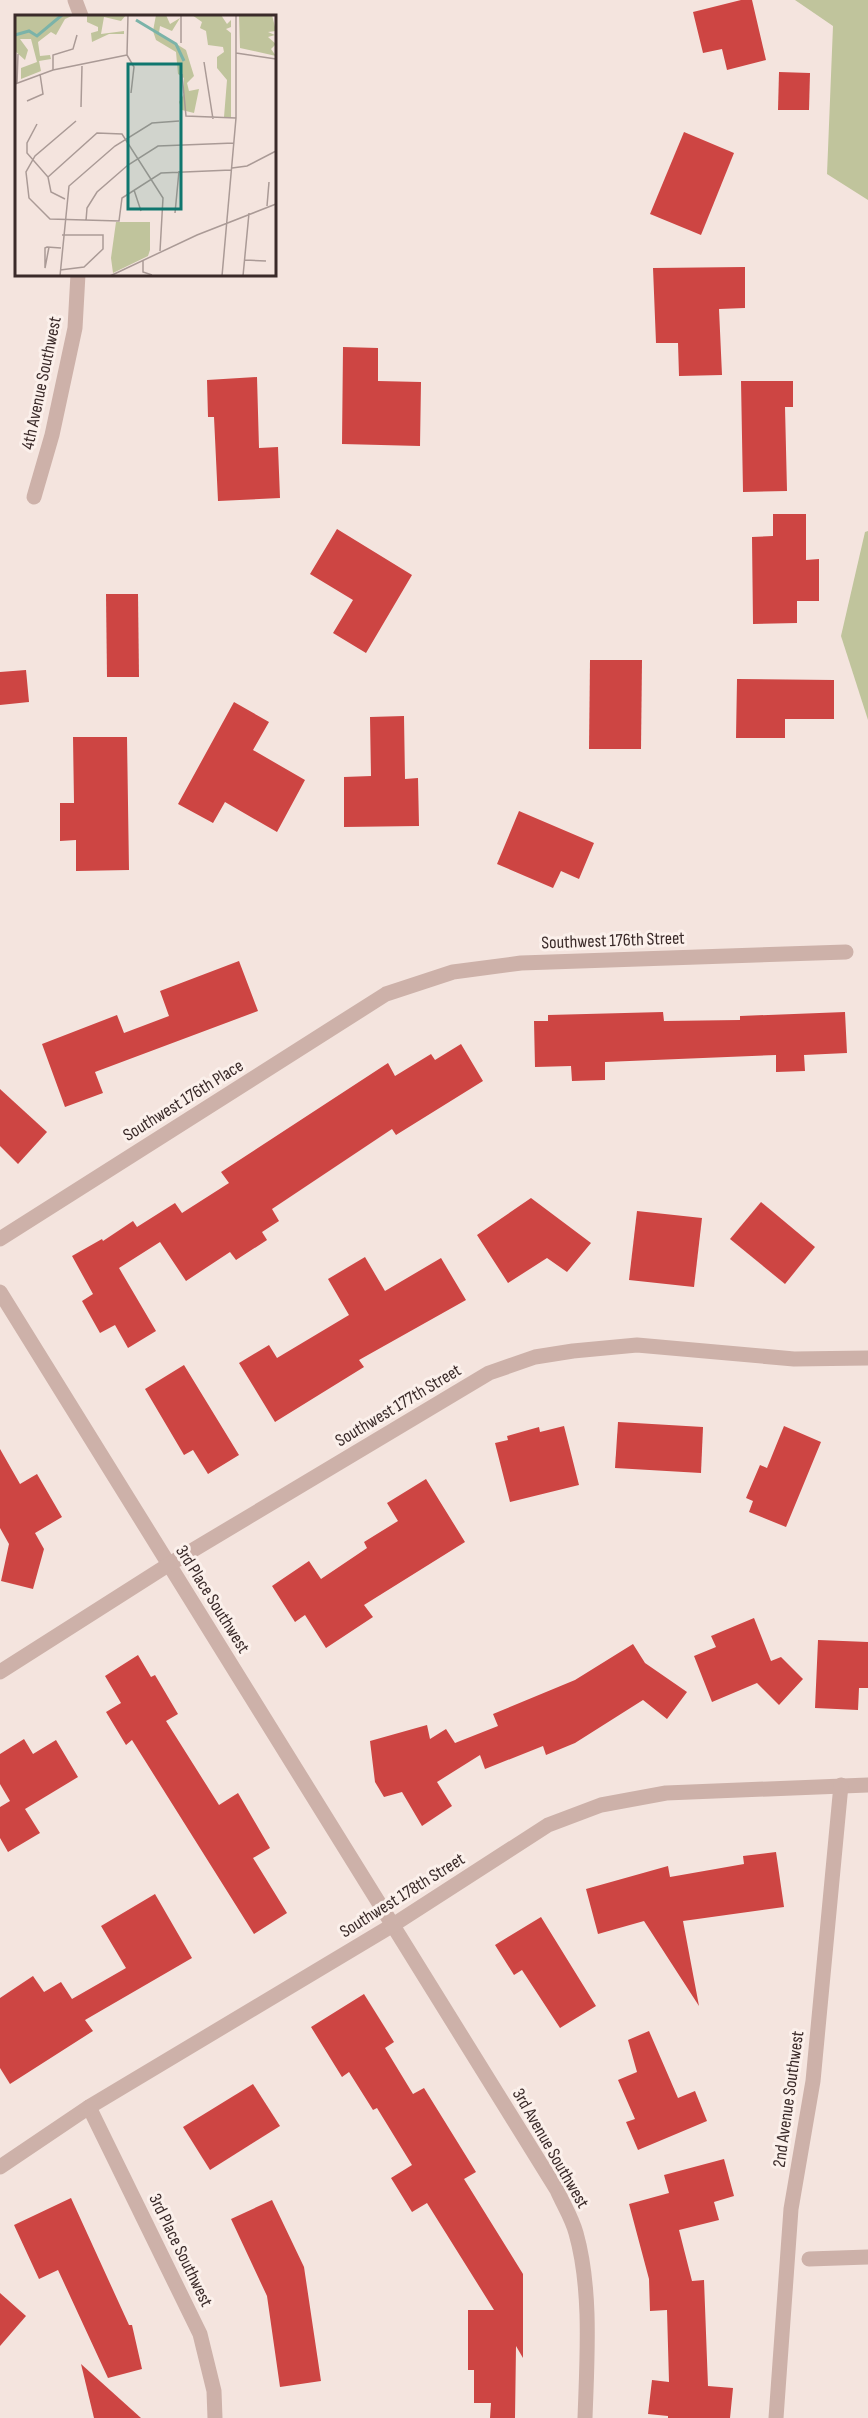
<svg xmlns="http://www.w3.org/2000/svg" width="868" height="2418" viewBox="0 0 868 2418" font-family="'Sofia Sans Condensed',sans-serif">
	<style>
		.green { fill: #c0c49c }
		.building { fill: #cd4543 }
		.lines { fill: none; stroke-linecap: round; stroke-linejoin: round }
		.lane { stroke: #cdb1a9; stroke-width: 15 }
		.street { stroke: #cdb1a9; stroke-width: 15 }
		.labels { text-anchor: middle; stroke-width: 6; stroke-linejoin: round; paint-order: stroke }
		.street-label { font-size: 18px; fill: #3a2a29; stroke: #fbf0eb }
		.inset-river { fill: none; stroke: #7bb3a9; stroke-width: 3 }
		.inset-road { fill: none; stroke: #aa9a96; stroke-width: 1.5 }
		.view { fill: #0f766e; fill-opacity: 0.15; stroke: #0f766e; stroke-width: 3 }
		.inset-edge { fill: none; stroke: #3a2a29; stroke-width: 3 }
	</style>
	<rect width="100%" height="100%" fill="#f4e4de"/>
	<g class="green">
		<polygon points="795,0 868,0 868,200 827,174 833,26"/>
		<polygon points="868,531 868,720 841,636 865,532"/>
	</g>
	<g class="building">
		<polygon points="741,0 752,0 766,60 727,70 722,49 703,53 693,12"/>
		<polygon points="779,72 810,73 809,110 778,110"/>
		<polygon points="684,132 734,153 701,235 650,214"/>
		<polygon points="745,267 745,308 719,309 722,375 679,376 678,343 656,343 653,268"/>
		<polygon points="343,347 378,348 378,381 421,382 420,446 342,444"/>
		<polygon points="257,377 259,448 278,447 280,498 218,501 214,417 208,417 207,380"/>
		<polygon points="741,381 793,381 793,407 785,407 787,491 743,492"/>
		<polygon points="773,514 806,514 806,560 819,559 819,601 797,601 797,623 753,624 752,537 773,536"/>
		<polygon points="337,529 412,575 366,653 333,633 353,600 310,574"/>
		<polygon points="106,594 138,594 139,677 107,677"/>
		<polygon points="590,660 642,660 641,749 589,749"/>
		<polygon points="26,670 29,702 0,705 0,672"/>
		<polygon points="737,679 834,680 834,719 785,719 785,738 736,738"/>
		<polygon points="234,702 269,722 253,750 305,780 277,832 225,802 213,823 178,804"/>
		<polygon points="404,716 405,779 418,778 419,826 344,827 344,777 371,776 370,717"/>
		<polygon points="73,737 127,737 129,870 76,871 76,840 60,841 60,803 74,803"/>
		<polygon points="519,811 594,843 579,879 561,871 553,888 497,864"/>
		<polygon points="239,961 258,1011 95,1072 103,1093 65,1107 42,1044 117,1015 124,1033 169,1016 160,991"/>
		<polygon points="663,1012 664,1021 740,1020 740,1016 845,1012 847,1053 804,1055 805,1071 776,1072 776,1055 605,1062 605,1080 572,1081 571,1066 535,1067 534,1021 548,1021 548,1015"/>
		<polygon points="461,1044 483,1081 396,1135 392,1129 272,1209 279,1221 262,1232 267,1240 236,1260 230,1252 186,1281 160,1242 119,1268 156,1331 128,1348 115,1325 100,1333 82,1301 93,1294 72,1256 102,1239 103,1241 133,1221 137,1227 175,1203 182,1213 229,1183 221,1172 388,1063 395,1076 431,1054 435,1060"/>
		<polygon points="0,1089 47,1132 18,1164 0,1146"/>
		<polygon points="531,1198 591,1243 567,1272 547,1258 508,1283 477,1235"/>
		<polygon points="761,1202 815,1247 785,1284 730,1239"/>
		<polygon points="637,1211 702,1218 694,1287 629,1280"/>
		<polygon points="365,1257 385,1291 441,1258 466,1300 359,1360 364,1367 275,1422 239,1363 269,1345 277,1358 349,1315 328,1279"/>
		<polygon points="184,1365 239,1455 208,1474 193,1450 184,1455 145,1389"/>
		<polygon points="618,1422 703,1427 701,1473 615,1468"/>
		<polygon points="564,1426 579,1485 510,1502 495,1443 508,1440 507,1436 539,1427 540,1432"/>
		<polygon points="784,1426 821,1442 786,1527 749,1512 753,1501 746,1498 760,1465 767,1468"/>
		<polygon points="0,1449 20,1484 37,1474 62,1517 35,1533 44,1549 33,1589 1,1581 9,1544 0,1528"/>
		<polygon points="426,1479 465,1542 364,1605 373,1617 326,1648 305,1615 295,1622 272,1586 309,1561 321,1579 367,1548 364,1542 398,1521 387,1503"/>
		<polygon points="754,1618 771,1661 781,1657 803,1679 779,1705 757,1683 712,1702 694,1656 716,1647 711,1636"/>
		<polygon points="818,1640 868,1642 868,1688 859,1688 858,1710 815,1708"/>
		<polygon points="633,1644 645,1663 687,1692 667,1719 643,1700 575,1743 546,1755 543,1746 485,1769 480,1755 437,1782 452,1806 422,1826 402,1792 384,1797 375,1782 370,1741 427,1725 430,1739 446,1729 455,1743 498,1726 493,1714 575,1680"/>
		<polygon points="138,1655 151,1677 155,1675 178,1714 166,1721 219,1805 238,1793 270,1848 253,1858 287,1913 254,1934 132,1740 126,1745 106,1712 121,1703 105,1676"/>
		<polygon points="24,1739 33,1754 56,1740 78,1777 25,1809 40,1833 8,1852 0,1838 0,1807 10,1801 0,1784 0,1754"/>
		<polygon points="776,1852 784,1907 683,1921 699,2006 644,1921 598,1934 586,1889 668,1866 670,1877 744,1864 743,1856"/>
		<polygon points="155,1894 192,1958 85,2020 93,2031 10,2084 0,2068 0,1998 33,1976 44,1992 61,1982 72,1999 126,1968 101,1926"/>
		<polygon points="541,1917 596,2006 560,2028 522,1970 514,1975 495,1945"/>
		<polygon points="364,1994 394,2042 385,2048 413,2094 424,2088 476,2172 464,2179 523,2274 523,2358 516,2346 515,2418 490,2418 491,2403 474,2403 474,2370 468,2370 468,2310 494,2310 427,2203 412,2212 391,2178 412,2165 377,2108 373,2110 349,2072 342,2077 311,2027"/>
		<polygon points="649,2031 678,2098 695,2091 707,2121 638,2150 626,2122 635,2119 618,2080 637,2072 628,2040"/>
		<polygon points="253,2084 280,2126 210,2170 183,2127"/>
		<polygon points="724,2159 734,2196 714,2202 719,2220 679,2230 692,2281 704,2280 708,2386 733,2388 730,2418 668,2418 668,2416 648,2414 652,2380 669,2382 667,2310 650,2311 649,2279 629,2204 669,2193 664,2175"/>
		<polygon points="71,2198 129,2325 132,2325 142,2369 108,2378 58,2270 39,2279 14,2225"/>
		<polygon points="272,2200 304,2267 321,2381 280,2387 267,2296 231,2219"/>
		<polygon points="0,2293 26,2316 0,2346"/>
		<polygon points="81,2364 141,2418 94,2418"/>
	</g>
	<g class="lines">
		<polyline class="lane" points="809,2259 868,2257"/>
		<g class="street">
			<polyline points="75,0 81,16"/>
			<polyline points="34,497 52,435 75,328 78,274"/>
			<polyline points="0,1239 386,994 453,972 521,963 846,952"/>
			<path d="M0,1292L557,2190C563,2204 572,2218 576,2233C592,2290 587,2359 585,2418"/>
			<polyline points="0,1672 168,1565 489,1373 535,1357 573,1351 637,1345 794,1359 868,1358"/>
			<polyline points="89,2107 200,2334 214,2391 215,2418"/>
			<polyline points="0,2167 89,2107 393,1925 548,1825 601,1805 666,1793 868,1785"/>
			<polyline points="776,2418 791,2209 813,2081 841,1785"/>
		</g>
	</g>
	<g class="labels">
		<g class="street-label">
			<text transform="translate(41 383) rotate(-78)" y="6">4th Avenue Southwest</text>
			<text transform="translate(613 940) rotate(-2)" y="6">Southwest 176th Street</text>
			<text transform="translate(183 1100) rotate(-32)" y="6">Southwest 176th Place</text>
			<text transform="translate(398 1405) rotate(-31)" y="6">Southwest 177th Street</text>
			<text transform="translate(213 1599) rotate(58)" y="6">3rd Place Southwest</text>
			<text transform="translate(402 1895) rotate(-32)" y="6">Southwest 178th Street</text>
			<text transform="translate(788 2099) rotate(-82)" y="6">2nd Avenue Southwest</text>
			<text transform="translate(551 2148) rotate(60)" y="6">3rd Avenue Southwest</text>
			<text transform="translate(181 2250) rotate(64)" y="6">3rd Place Southwest</text>
		</g>
	</g>
	<g transform="translate(15 15)">
		<rect width="261" height="261" fill="#f4e4de"/>
		<path d="M0,0H59L50,4L41,20L36,17L23,27L25,41L35,40L36,44L24,46L26,56L6,64V53L22,47L16,24H5L13,35L10,45L1,37ZM72,0H111L106,6L89,2L86,19L109,16V19H94L77,27L76,18L83,16V12L72,7ZM141,0H151L155,9L165,3L157,16L145,11L144,18L171,35L179,61L172,68L174,76L184,74L179,98L167,95L164,87L169,79V63L163,59L161,37L141,25L138,16ZM177,0H206L212,9L216,5V12L211,14L216,18V102H209L212,65L202,53V42L209,37L208,32L193,30L191,16L185,13L187,7ZM224,0H257L261,16L253,17L260,20L253,22L261,29L256,34L261,41L225,33ZM101,207H135V235L133,241L98,258L96,243Z" fill="#c0c49c"/>
		<path class="inset-river" d="M121,5L161,29L169,46M0,20L14,16L22,21L47,0"/>
		<path class="inset-road" d="M113,0L112,40L119,52L116,78M166,0V28M221,38L261,44M189,47L198,104M38,55V40L58,34L62,20M167,59L171,101L221,103M2,68L3,39M0,69L38,55L112,40M12,86L28,79L25,59M66,92L67,51M61,106L20,141L11,157L14,183L35,204L104,206L107,183L146,158L216,155M22,109L12,128V138L33,162L36,177L50,184M217,153L232,151L261,136M33,162L82,118L107,119L148,183L145,236M119,175L126,196M252,191L254,167M160,198L164,156M71,206L72,193L82,177L113,150L143,131L219,128M34,232L30,253V233L32,232L46,233M230,245L251,246M128,246V257L137,260M45,255L69,252L88,234V220H47M45,261L54,171L100,131L137,108L164,106M95,261L182,220L261,189M207,261L221,103V0M228,261L234,198"/>
		<path class="view" d="M113,49H166V194H113Z"/>
		<rect width="261" height="261" class="inset-edge"/>
	</g>
</svg>
